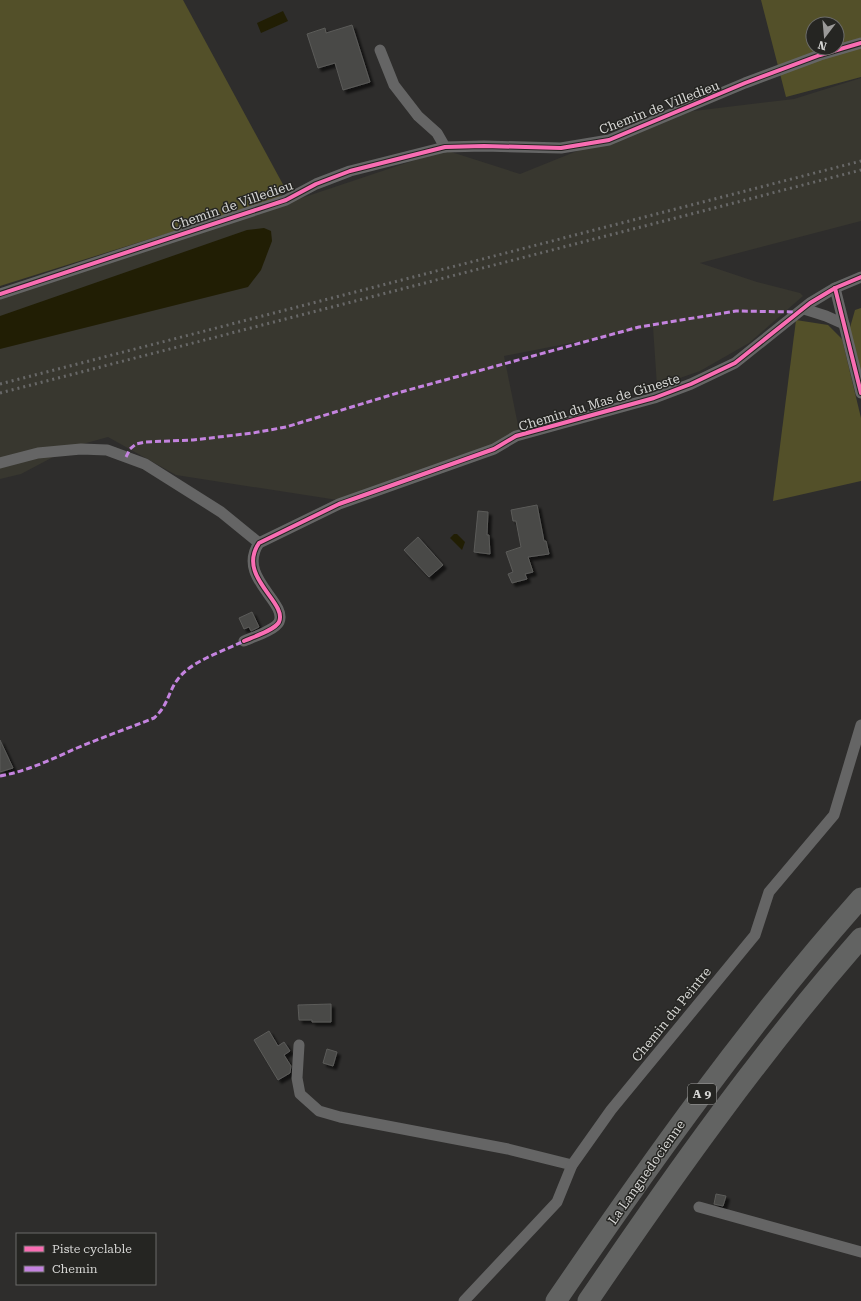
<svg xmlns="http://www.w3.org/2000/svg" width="861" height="1301" viewBox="0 0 861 1301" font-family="'Roboto Serif',serif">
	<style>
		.built { fill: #38372f }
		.forest { fill: #535029; fill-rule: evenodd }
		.water { fill: #211e04 }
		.building { fill: #494947; stroke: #5b5b59; filter: url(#shadow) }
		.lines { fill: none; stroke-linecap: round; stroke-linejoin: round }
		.street { stroke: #656565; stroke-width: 11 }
		.highway { stroke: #626362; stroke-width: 21 }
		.rail { stroke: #686868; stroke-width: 3; stroke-dasharray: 2 4; stroke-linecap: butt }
		.quiet { stroke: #c483df; stroke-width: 3; stroke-dasharray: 6 3; stroke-linecap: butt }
		.cycleway-casing { stroke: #252522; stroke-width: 6 }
		.cycleway { stroke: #f96db3; stroke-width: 4 }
		.labels { text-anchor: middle; stroke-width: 3; stroke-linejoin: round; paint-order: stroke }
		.shield { fill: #252522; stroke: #a0a09e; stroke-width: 1 }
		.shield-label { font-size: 12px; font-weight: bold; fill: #d5d5d3 }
		.street-label { font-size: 13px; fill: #d5d5d3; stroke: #252522 }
	</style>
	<defs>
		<filter id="shadow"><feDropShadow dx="3.5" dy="3.5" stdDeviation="1" flood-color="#0009"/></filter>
	</defs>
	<rect width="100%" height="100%" fill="#2e2d2c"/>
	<polygon class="built" points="861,78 861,221 700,263 757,282 800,293 803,296 749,343 700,371 657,386 653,327 504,356 520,435 344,501 176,475 108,437 72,447 21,474 0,479 0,299 445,150 520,174 669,114 794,99"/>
	<g class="forest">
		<polygon points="0,0 183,0 286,190 277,199 0,286"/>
		<path d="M761,0H861V77L786,97ZM813,24H837V48H813Z"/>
		<polygon points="861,308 861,390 847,338 855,310"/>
		<polygon points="796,320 828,325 842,339 861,418 861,481 773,501"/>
	</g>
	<g class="water">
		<polygon points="283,11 288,21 261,33 257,23"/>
		<polygon points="264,228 271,231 272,241 261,270 248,287 0,349 0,316 247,230"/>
		<polygon points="454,534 457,534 465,542 462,550 450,538"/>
	</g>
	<g class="building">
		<polygon points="352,25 370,82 343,90 335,63 318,68 307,34 325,28 326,33"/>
		<polygon points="537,505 544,541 546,541 549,554 528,557 533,572 525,574 527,579 512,583 508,574 513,572 506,552 521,547 516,521 513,521 511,510"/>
		<polygon points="478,511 488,512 487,535 489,535 490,554 474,552"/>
		<polygon points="418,537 443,565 429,577 404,550"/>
		<polygon points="252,612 259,627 251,631 249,627 244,629 239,618"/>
		<polygon points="0,740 13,768 0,772"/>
		<polygon points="331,1004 331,1022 312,1022 312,1020 299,1020 298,1005"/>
		<polygon points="269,1031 278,1046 284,1042 290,1051 284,1055 291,1066 290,1073 278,1080 254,1040"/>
		<polygon points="327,1049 337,1052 333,1066 323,1063"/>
		<polygon points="716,1194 726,1196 723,1206 714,1204"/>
	</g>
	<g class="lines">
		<g class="street">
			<polyline points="380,50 394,85 418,116 437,133 445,147"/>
			<polyline points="835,288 861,393"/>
			<polyline points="0,294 286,200 316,184 350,171 445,147 484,146 561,148 609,140 745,83 820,55 861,43"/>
			<polyline points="804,309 826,316 844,324"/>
			<polyline points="0,463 38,453 81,449 107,450 145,464 221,512 259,543"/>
			<path d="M244,641C253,637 275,630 279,622C288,602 236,577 259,543L339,504L494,449L516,436L654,398L691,384L735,363L810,303L835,288L861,277"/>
			<polyline points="299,1045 297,1078 300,1094 319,1111 340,1117 508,1149 572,1165"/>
			<polyline points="699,1207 861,1252"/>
			<polyline points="464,1301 557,1202 572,1165 611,1110 755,935 769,892 834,815 861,725"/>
		</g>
		<g class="highway">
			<path d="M556,1301C651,1162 749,1024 861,898"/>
			<path d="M588,1301C673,1176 761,1052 861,938"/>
		</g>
		<g class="rail">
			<polyline points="0,384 861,161"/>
			<polyline points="0,393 861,170"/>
		</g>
		<g class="quiet">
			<polyline points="126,457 130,449 136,444 145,442 193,440 253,433 286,427 401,392 639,327 736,311 797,312"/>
			<path d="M0,776C28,771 52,759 77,748C103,737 129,728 154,718C168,706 168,692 178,679C191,661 224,651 244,641"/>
		</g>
		<g class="cycleway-casing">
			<g id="cycleway">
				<polyline points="835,288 861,393"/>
				<polyline points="0,294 286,200 316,184 350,171 445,147 484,146 561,148 609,140 745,83 820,55 861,43"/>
				<path d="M244,641C253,637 275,630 279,622C288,602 236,577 259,543L339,504L494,449L516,436L654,398L691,384L735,363L810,303L835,288L861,277"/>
			</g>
		</g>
		<use href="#cycleway" class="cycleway"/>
	</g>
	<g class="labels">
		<rect class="shield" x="688" y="1084" width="28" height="20" rx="3"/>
		<g class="shield-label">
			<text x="702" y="1098">A 9</text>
		</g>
		<g class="street-label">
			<text transform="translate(659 107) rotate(-21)" y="5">Chemin de Villedieu</text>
			<text transform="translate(232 205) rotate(-19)" y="5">Chemin de Villedieu</text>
			<text transform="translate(599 402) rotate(-17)" y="5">Chemin du Mas de Gineste</text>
			<text transform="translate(671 1014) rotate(-51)" y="5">Chemin du Peintre</text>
			<text transform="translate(646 1172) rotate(-55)" y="5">La Languedocienne</text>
		</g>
	</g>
	<rect x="16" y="1233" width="140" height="52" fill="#252522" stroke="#6b6b69"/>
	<rect x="24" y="1246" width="20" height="6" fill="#f96db3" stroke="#6b6b69"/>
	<text x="52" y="1253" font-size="12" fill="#d5d5d3">Piste cyclable</text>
	<rect x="24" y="1266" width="20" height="6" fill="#c483df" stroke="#6b6b69"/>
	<text x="52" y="1273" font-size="12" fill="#d5d5d3">Chemin</text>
	<g transform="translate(825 36) rotate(196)"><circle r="19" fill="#252522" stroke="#6b6b69"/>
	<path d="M0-3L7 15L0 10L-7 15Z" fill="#9b9a99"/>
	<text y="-6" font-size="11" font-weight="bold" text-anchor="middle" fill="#d5d5d3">N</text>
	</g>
</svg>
